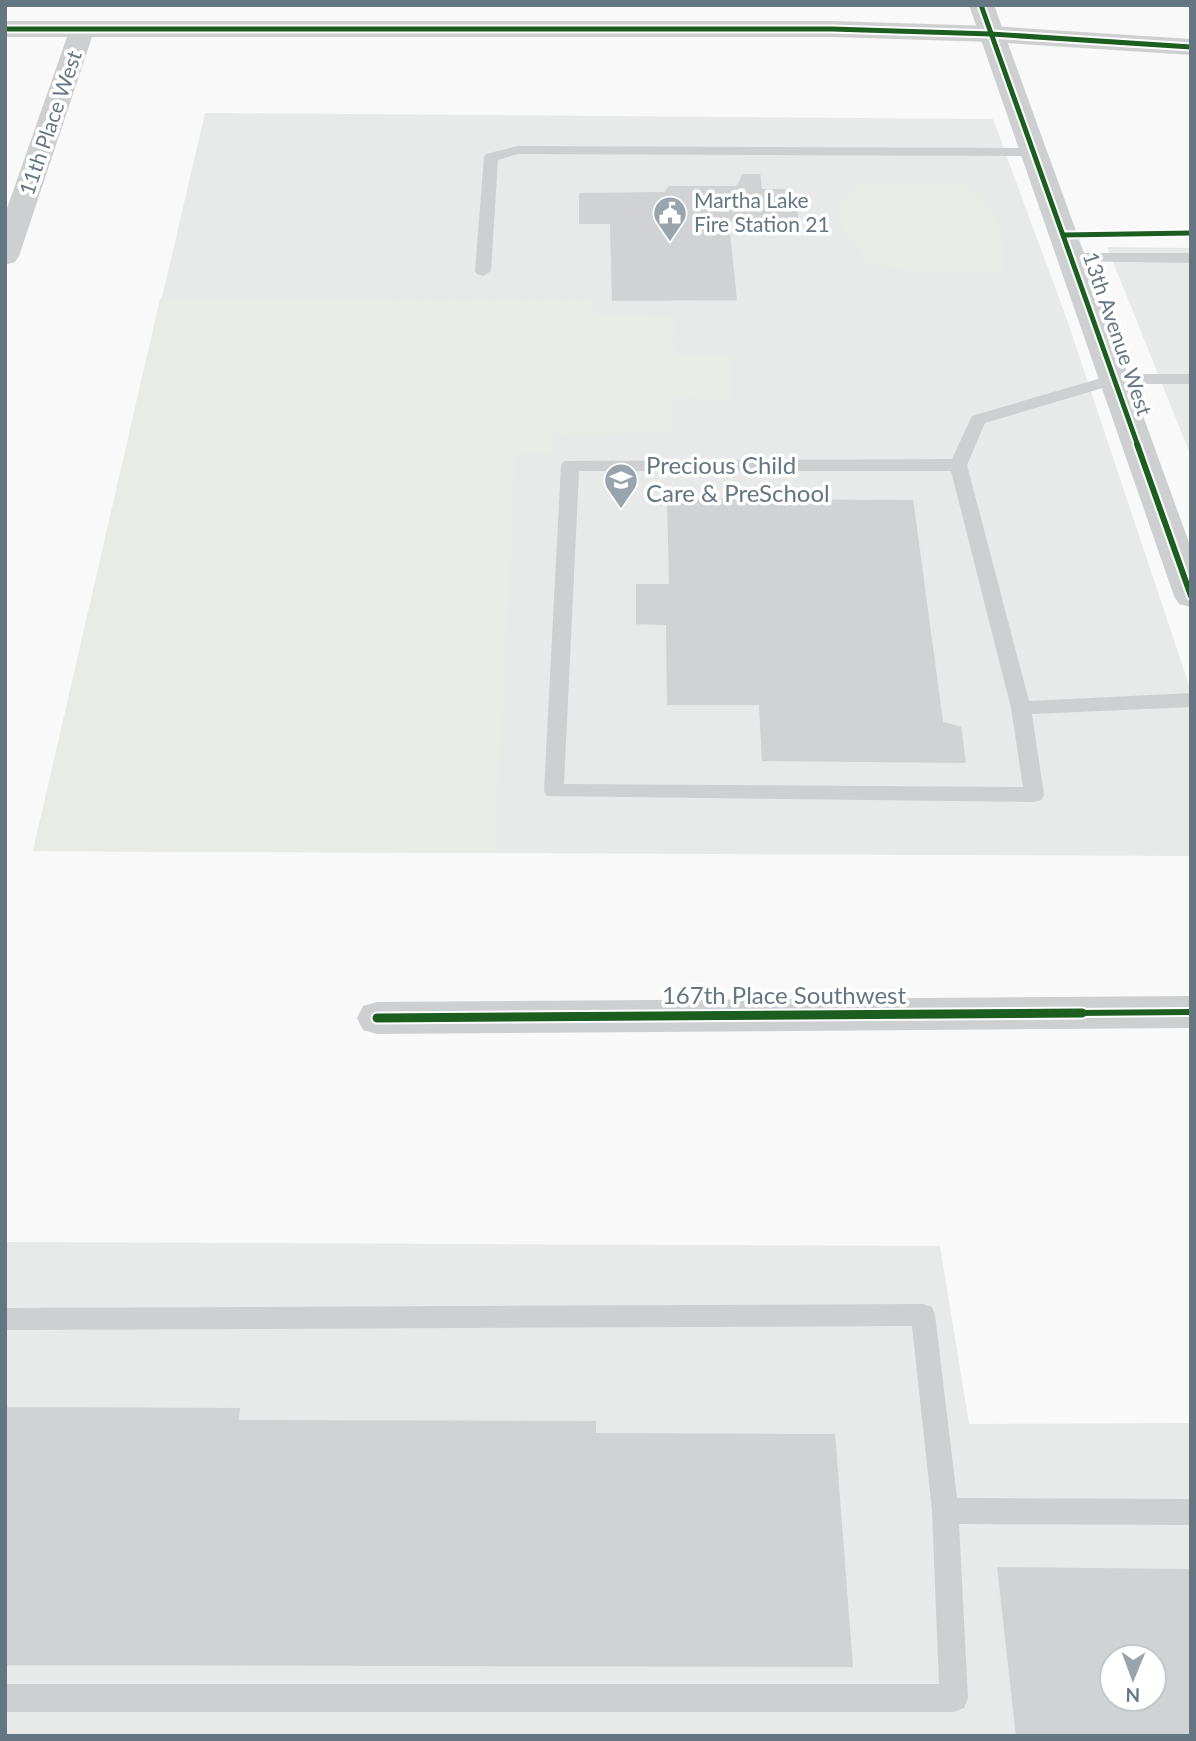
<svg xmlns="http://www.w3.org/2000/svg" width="1196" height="1741" viewBox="0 0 1196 1741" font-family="Lato,sans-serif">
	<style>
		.built { fill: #e8e9e9; fill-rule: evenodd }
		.green { fill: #e8ebe6 }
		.building { fill: #d0d2d3; stroke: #e8e8e8; stroke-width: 2; fill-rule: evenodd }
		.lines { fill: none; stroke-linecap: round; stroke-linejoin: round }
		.service { fill: #cecfd0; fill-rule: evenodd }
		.minor { fill: #cecfd0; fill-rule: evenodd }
		.tertiary { fill: #cecfd0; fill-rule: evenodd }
		.cycleway-far2-casing { stroke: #fff; stroke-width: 9 }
		.cycleway-far1-casing { stroke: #fff; stroke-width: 10 }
		.cycleway-casing { stroke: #fff; stroke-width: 13 }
		.cycleway-far2 { stroke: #1b5e20; stroke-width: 5 }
		.cycleway-far1 { stroke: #1b5e20; stroke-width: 6 }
		.cycleway { stroke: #1b5e20; stroke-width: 9 }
		.labels { text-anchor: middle; stroke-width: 7; stroke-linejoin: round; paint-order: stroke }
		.far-street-label { font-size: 21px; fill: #657683; stroke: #fff }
		.far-poi-label { font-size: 21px; fill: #657683; stroke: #fff; text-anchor: start }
		.poi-label { font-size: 24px; fill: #657683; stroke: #fff; text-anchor: start }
		.street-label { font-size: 24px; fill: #657683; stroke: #fff }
	</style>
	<rect width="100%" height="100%" fill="#f9f9f9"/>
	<g class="built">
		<polygon points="205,113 993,119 1066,317 1191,691 1191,856 33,851"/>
		<polygon points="1107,247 1191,248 1191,456"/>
		<path d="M5,1242L940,1246L969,1424L1191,1423V1736H5ZM1112,1657H1154V1699H1112Z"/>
	</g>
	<g class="green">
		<path d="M861,184H967C995,205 1010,237 1002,271C956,271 907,276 863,261L861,247C840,235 834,220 843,197Z"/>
		<polygon points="160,299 593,300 593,314 675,316 674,354 731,355 732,399 673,398 672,433 553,435 552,453 516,454 495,853 33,851"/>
	</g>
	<g class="building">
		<polygon points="742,173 761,173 763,188 795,188 800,223 730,224 738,301 611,302 609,225 578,225 578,192 664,191 668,185 736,185"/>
		<polygon points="666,498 914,499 944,721 962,726 967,764 761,762 758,706 666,706 665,626 635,625 635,583 668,583"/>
		<polygon points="5,1406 241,1407 240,1419 597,1420 597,1432 836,1433 854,1668 5,1666"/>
		<path d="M996,1566L1191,1568V1736H1015ZM1112,1657H1154V1699H1112Z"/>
	</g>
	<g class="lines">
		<g class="service">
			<polygon points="518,146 1034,148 1041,152 1034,156 518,154 498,160 491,271 483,276 477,274 475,271 484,157 486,154"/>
			<polygon points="1072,253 1191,253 1191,263 1066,261 1064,258"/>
			<path d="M1115,374H1191V384H1116L985,423L967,465L1029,701L1191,693V707L1032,714L1044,795L1041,800L1034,802L547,796L544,791L561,465L564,461L952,459L972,416ZM579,471H951L1011,708L1023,787L564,784Z"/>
			<polygon points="923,1304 932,1307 935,1315 957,1498 1191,1499 1191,1525 959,1524 968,1698 964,1708 954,1712 5,1712 5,1684 939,1684 932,1511 912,1326 5,1330 5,1308"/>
		</g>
		<g class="minor">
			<polygon points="5,21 832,21 991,26 1191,39 1191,55 991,42 832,37 92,37 19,256 15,262 5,265 5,214 67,37 5,37"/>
			<polygon points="1191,996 1191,1028 377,1034 363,1030 357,1018 363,1006 377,1002"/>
		</g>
		<polygon class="tertiary" points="969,5 994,5 1191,548 1191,607 1179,604 1174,596"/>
		<g class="cycleway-far2-casing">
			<g id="cycleway-far2">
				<polyline points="981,5 1138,446"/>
				<polyline points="5,29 832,29 991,34 1191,47"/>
				<polyline points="1064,235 1191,233"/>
			</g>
		</g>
		<g class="cycleway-far1-casing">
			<g id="cycleway-far1">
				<polyline points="1137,444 1191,596"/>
				<polyline points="844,1015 1191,1012"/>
			</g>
		</g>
		<g class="cycleway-casing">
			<polyline id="cycleway" points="377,1018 1082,1013"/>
		</g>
		<use href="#cycleway-far2" class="cycleway-far2"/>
		<use href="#cycleway-far1" class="cycleway-far1"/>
		<use href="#cycleway" class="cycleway"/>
	</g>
	<defs>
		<g id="civic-pin" transform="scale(1.75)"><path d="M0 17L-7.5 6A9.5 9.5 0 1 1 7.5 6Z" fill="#99a4ac" stroke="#fff"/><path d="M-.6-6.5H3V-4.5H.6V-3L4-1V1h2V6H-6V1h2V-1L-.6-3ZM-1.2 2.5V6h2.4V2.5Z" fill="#fff"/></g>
		<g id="school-pin" transform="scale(1.75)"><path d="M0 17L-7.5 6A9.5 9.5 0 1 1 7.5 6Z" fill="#99a4ac" stroke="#fff"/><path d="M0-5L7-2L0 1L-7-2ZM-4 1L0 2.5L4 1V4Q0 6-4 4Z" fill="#fff"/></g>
	</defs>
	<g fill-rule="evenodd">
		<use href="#civic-pin" x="670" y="213"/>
		<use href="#school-pin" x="621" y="480"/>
	</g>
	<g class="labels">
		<g class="far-street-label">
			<text transform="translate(51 123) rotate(-71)" y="7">11th Place West</text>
			<text transform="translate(1117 334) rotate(71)" y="7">13th Avenue West</text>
		</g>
		<g class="far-poi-label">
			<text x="694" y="208">Martha Lake<tspan x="694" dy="24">Fire Station 21</tspan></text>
		</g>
		<g class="poi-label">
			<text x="646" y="474">Precious Child<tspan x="646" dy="28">Care &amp; PreSchool</tspan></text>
		</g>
		<g class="street-label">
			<text x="784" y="1004">167th Place Southwest</text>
		</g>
	</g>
	<rect width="1196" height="1741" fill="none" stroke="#657683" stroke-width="14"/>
	<g transform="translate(1133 1678) rotate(181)"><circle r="33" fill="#ffffff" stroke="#c1c8cd" stroke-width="2"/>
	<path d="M0-5L12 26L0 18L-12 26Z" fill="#99a4ac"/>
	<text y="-10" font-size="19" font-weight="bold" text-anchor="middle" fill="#657683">N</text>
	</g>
</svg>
